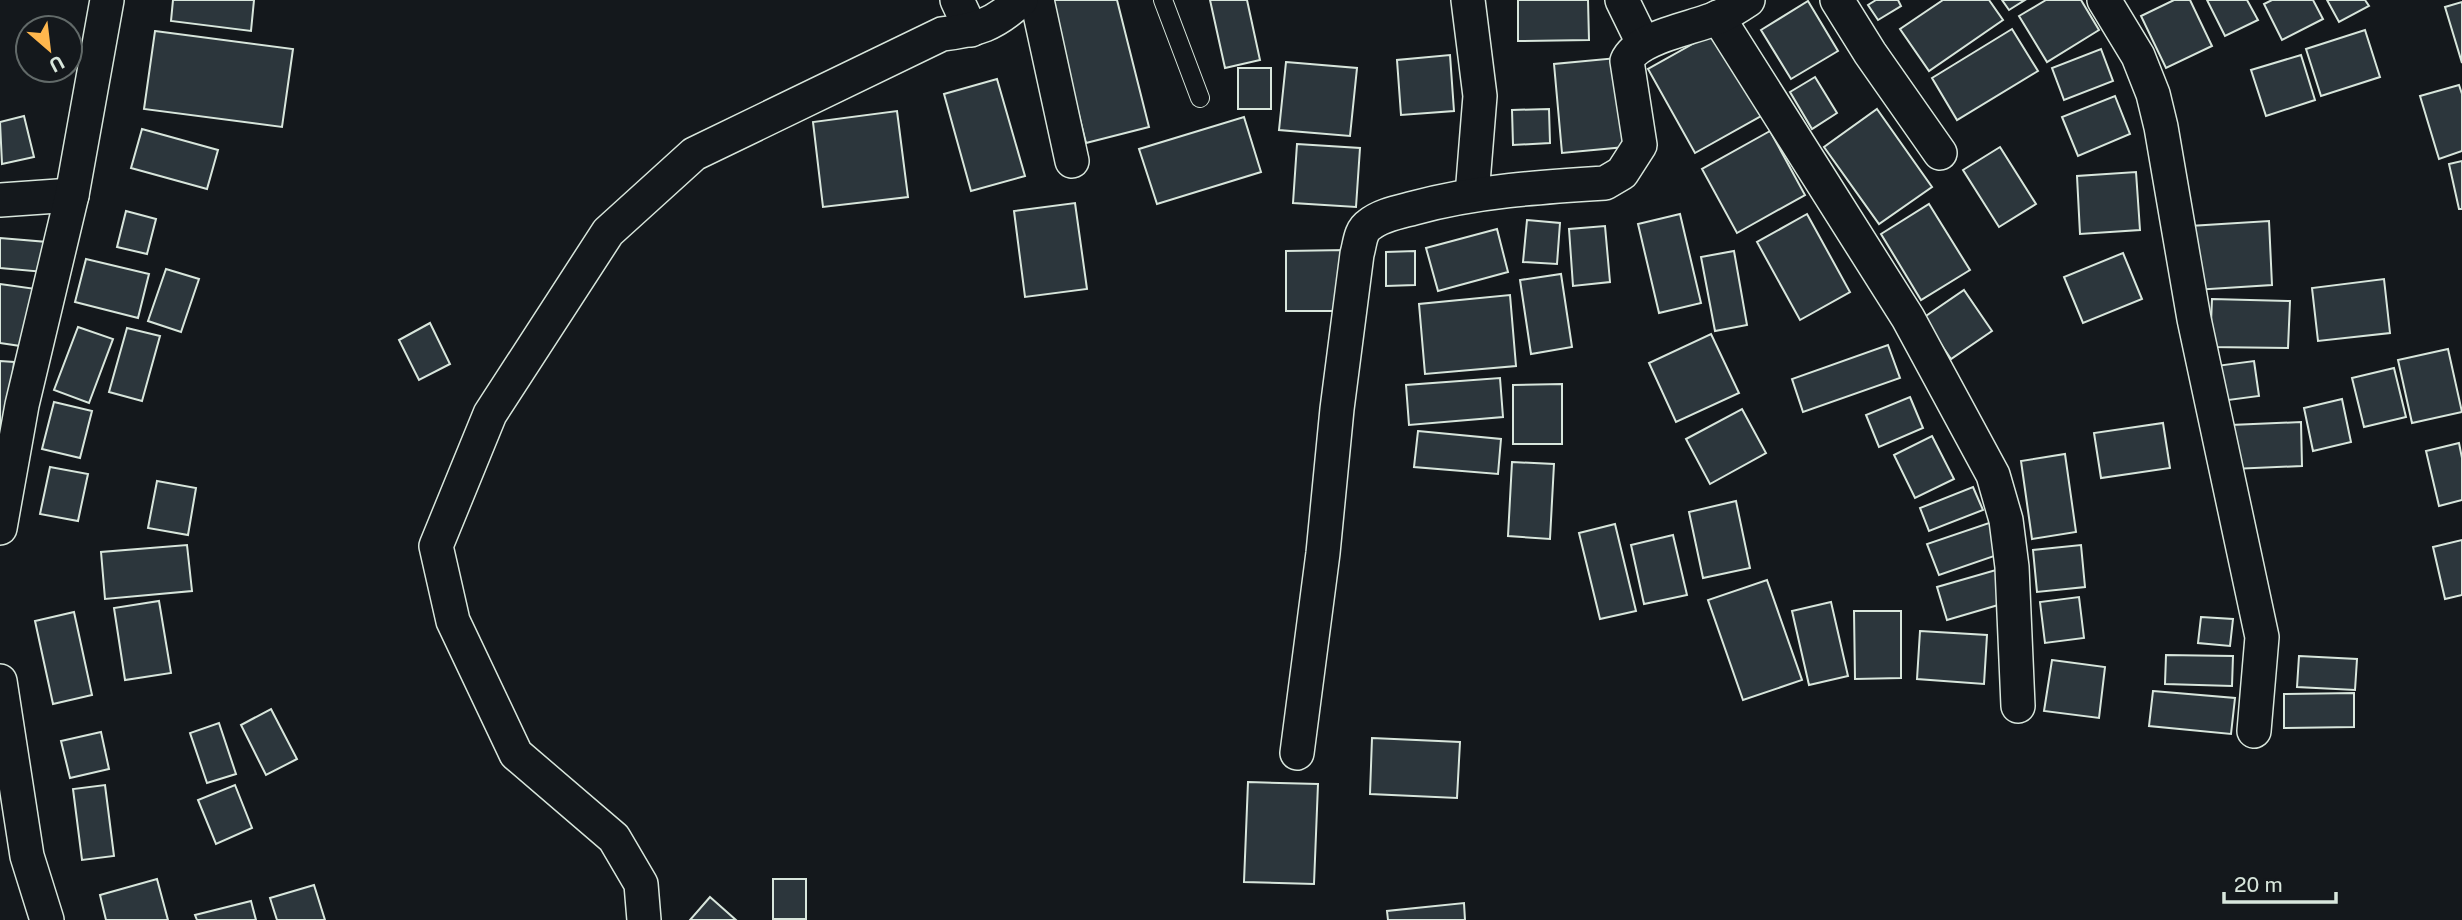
<svg xmlns="http://www.w3.org/2000/svg" width="2462" height="920" viewBox="0 0 2462 920" font-family="'Public Sans',sans-serif">
	<style>
		.building { fill: #2c363c; stroke: #d8e6dc; stroke-width: 2 }
		.lines { fill: none; stroke-linecap: round; stroke-linejoin: round }
		.service-casing { stroke: #d8e6dc; stroke-width: 20 }
		.minor-casing { stroke: #d8e6dc; stroke-width: 36 }
		.service { stroke: #14181c; stroke-width: 18 }
		.minor { stroke: #14181c; stroke-width: 33 }
	</style>
	<rect width="100%" height="100%" fill="#14181c"/>
	<g class="building">
		<polygon points="173,0 254,0 251,31 171,21"/>
		<polygon points="1050,0 1117,0 1149,127 1086,143"/>
		<polygon points="1210,0 1247,0 1260,60 1225,68"/>
		<polygon points="1518,0 1588,0 1589,40 1518,41"/>
		<polygon points="1876,0 1898,0 1901,6 1878,20 1868,5"/>
		<polygon points="1943,0 1989,0 2003,20 1929,71 1900,29"/>
		<polygon points="2002,0 2025,0 2009,10"/>
		<polygon points="2046,0 2081,0 2099,30 2047,62 2019,16"/>
		<polygon points="2174,0 2190,0 2212,46 2166,68 2141,16"/>
		<polygon points="2207,0 2247,0 2258,20 2225,36"/>
		<polygon points="2272,0 2313,0 2323,19 2282,40 2264,4"/>
		<polygon points="2327,0 2365,0 2369,6 2339,22"/>
		<polygon points="1808,1 1838,51 1791,79 1761,30"/>
		<polygon points="2462,2 2462,63 2445,7"/>
		<polygon points="2012,29 2038,71 1957,120 1932,78"/>
		<polygon points="2365,30 2380,77 2321,96 2306,49"/>
		<polygon points="155,31 293,49 282,127 144,109"/>
		<polygon points="1714,32 1761,116 1695,153 1648,69"/>
		<polygon points="2101,49 2113,81 2064,100 2052,68"/>
		<polygon points="1450,55 1454,111 1401,115 1397,60"/>
		<polygon points="2301,55 2315,100 2266,116 2251,70"/>
		<polygon points="1617,58 1625,147 1562,153 1554,64"/>
		<polygon points="1286,62 1357,68 1350,136 1279,130"/>
		<rect x="1238" y="68" width="33" height="41"/>
		<polygon points="1815,77 1837,113 1812,129 1790,92"/>
		<polygon points="997,79 1025,176 971,191 944,94"/>
		<polygon points="2459,85 2462,94 2462,151 2439,159 2420,96"/>
		<polygon points="2115,96 2130,134 2078,156 2062,117"/>
		<polygon points="1549,109 1550,143 1513,145 1512,110"/>
		<polygon points="1877,109 1932,187 1879,224 1824,147"/>
		<polygon points="897,111 908,197 823,207 813,122"/>
		<polygon points="24,116 34,157 2,164 0,122"/>
		<polygon points="1244,117 1261,172 1157,204 1139,149"/>
		<polygon points="142,129 218,150 207,189 131,168"/>
		<polygon points="1770,131 1805,195 1737,233 1702,169"/>
		<polygon points="1297,144 1360,148 1356,207 1293,203"/>
		<polygon points="2000,147 2036,204 1999,227 1963,170"/>
		<polygon points="2462,161 2462,209 2459,209 2449,164"/>
		<polygon points="2136,172 2140,230 2080,234 2077,176"/>
		<polygon points="1075,203 1087,289 1025,297 1014,211"/>
		<polygon points="1929,204 1970,270 1921,300 1881,234"/>
		<polygon points="126,211 156,219 147,254 117,247"/>
		<polygon points="1680,214 1701,303 1659,313 1638,224"/>
		<polygon points="1807,214 1850,292 1800,320 1757,242"/>
		<polygon points="1527,220 1560,223 1557,264 1523,262"/>
		<polygon points="2269,221 2272,285 2194,290 2190,226"/>
		<polygon points="1605,226 1610,282 1573,286 1569,229"/>
		<polygon points="1497,229 1508,272 1438,291 1426,248"/>
		<polygon points="0,238 47,242 44,272 0,268"/>
		<polygon points="1346,250 1346,311 1286,311 1286,251"/>
		<polygon points="1415,251 1415,285 1386,286 1386,252"/>
		<polygon points="1734,251 1747,325 1715,331 1701,257"/>
		<polygon points="2123,253 2142,299 2083,323 2064,277"/>
		<polygon points="86,259 149,274 138,318 75,302"/>
		<polygon points="166,269 199,279 181,332 148,321"/>
		<polygon points="1561,274 1572,347 1531,354 1520,280"/>
		<polygon points="2384,279 2390,333 2318,341 2312,288"/>
		<polygon points="0,284 43,290 34,348 0,343"/>
		<polygon points="1964,290 1992,331 1951,359 1923,318"/>
		<polygon points="1510,295 1516,366 1425,374 1419,304"/>
		<polygon points="2212,299 2290,301 2288,348 2210,347"/>
		<polygon points="430,323 450,364 419,380 399,340"/>
		<polygon points="78,327 113,339 89,403 54,390"/>
		<polygon points="127,328 160,336 142,401 109,392"/>
		<polygon points="1711,334 1739,393 1676,422 1649,363"/>
		<polygon points="1888,345 1900,378 1803,412 1792,379"/>
		<polygon points="2448,349 2462,412 2412,423 2398,360"/>
		<polygon points="0,361 14,362 4,465 0,465"/>
		<polygon points="2254,361 2259,396 2221,401 2216,366"/>
		<polygon points="2394,368 2406,417 2364,427 2352,378"/>
		<polygon points="1500,378 1503,417 1409,425 1406,385"/>
		<polygon points="1562,384 1562,444 1513,444 1513,385"/>
		<polygon points="1910,397 1923,428 1879,447 1866,415"/>
		<polygon points="2342,399 2351,442 2313,451 2304,408"/>
		<polygon points="54,402 92,411 80,458 42,449"/>
		<polygon points="1742,409 1766,453 1710,484 1686,439"/>
		<polygon points="2301,422 2302,466 2232,469 2231,425"/>
		<polygon points="2163,423 2170,468 2101,478 2094,433"/>
		<polygon points="1418,431 1501,439 1498,474 1414,467"/>
		<polygon points="1932,436 1954,479 1915,498 1894,455"/>
		<polygon points="2459,443 2462,458 2462,500 2439,506 2426,451"/>
		<polygon points="2065,454 2076,532 2032,539 2021,461"/>
		<polygon points="1512,462 1554,464 1550,539 1508,536"/>
		<polygon points="50,467 88,474 78,521 40,514"/>
		<polygon points="157,481 196,488 188,535 148,528"/>
		<polygon points="1973,487 1983,510 1929,531 1920,508"/>
		<polygon points="1736,501 1750,568 1703,578 1689,512"/>
		<polygon points="1992,522 2003,553 1939,575 1927,544"/>
		<polygon points="1615,524 1636,611 1600,619 1579,533"/>
		<polygon points="1673,535 1687,595 1644,604 1631,545"/>
		<polygon points="2462,540 2462,595 2445,599 2433,547"/>
		<polygon points="187,545 192,591 105,599 101,552"/>
		<polygon points="2081,545 2085,587 2037,592 2033,550"/>
		<polygon points="1996,570 2005,603 1947,620 1937,587"/>
		<polygon points="1767,580 1802,680 1743,700 1708,600"/>
		<polygon points="2079,597 2084,638 2045,643 2040,602"/>
		<polygon points="159,601 171,673 125,680 114,608"/>
		<polygon points="1831,602 1848,676 1809,685 1792,611"/>
		<polygon points="1854,611 1901,611 1901,678 1855,679"/>
		<polygon points="74,612 92,695 53,704 35,621"/>
		<polygon points="2201,617 2233,619 2230,646 2198,643"/>
		<polygon points="1920,631 1987,635 1984,684 1917,679"/>
		<polygon points="2166,655 2233,656 2232,686 2165,684"/>
		<polygon points="2299,656 2357,659 2355,690 2297,687"/>
		<polygon points="2052,660 2105,667 2099,718 2044,711"/>
		<polygon points="2153,691 2235,698 2231,734 2149,726"/>
		<polygon points="2354,693 2354,727 2284,728 2284,694"/>
		<polygon points="271,709 297,759 266,775 241,725"/>
		<polygon points="219,723 236,774 207,783 190,733"/>
		<polygon points="101,732 109,769 70,778 61,741"/>
		<polygon points="1372,738 1460,742 1457,798 1370,794"/>
		<polygon points="1248,782 1318,784 1314,884 1244,882"/>
		<polygon points="105,785 114,856 82,860 73,789"/>
		<polygon points="235,785 252,828 216,844 198,800"/>
		<polygon points="157,879 168,920 106,920 100,895"/>
		<rect x="773" y="879" width="33" height="40"/>
		<polygon points="314,885 325,920 277,920 270,898"/>
		<polygon points="710,897 736,920 690,920"/>
		<polygon points="251,901 256,920 197,920 195,915"/>
		<polygon points="1464,903 1465,920 1388,920 1387,911"/>
	</g>
	<g class="lines">
		<g class="service-casing">
			<polyline id="service" points="1163,0 1200,98"/>
		</g>
		<g class="minor-casing">
			<g id="minor">
				<polyline points="957,0 971,30"/>
				<polyline points="1037,0 1072,161"/>
				<polyline points="1468,0 1480,96 1472,195"/>
				<polyline points="1622,0 1643,43"/>
				<polyline points="1837,0 1870,53 1940,153"/>
				<polyline points="2104,0 2138,56 2153,94 2161,127 2194,319 2262,637 2254,731"/>
				<polyline points="1718,17 1908,318 1993,475 2006,520 2012,567 2018,706"/>
				<polyline points="0,200 72,195"/>
				<polyline points="0,528 22,405 72,195 107,0"/>
				<polyline points="0,681 27,856 47,920"/>
				<path d="M1297,753L1323,553L1337,409L1357,254C1360,244 1360,231 1369,225C1381,215 1399,212 1414,208C1476,191 1540,187 1605,183L1622,173L1640,145L1627,61C1637,36 1696,28 1719,17C1730,12 1739,6 1748,0"/>
				<path d="M644,920L641,884L614,838L516,754L453,621L436,546L490,414L608,232L694,154L942,34C977,30 994,25 1021,0"/>
			</g>
		</g>
		<use href="#service" class="service"/>
		<use href="#minor" class="minor"/>
	</g>
	<g transform="translate(49 49) rotate(152)"><circle r="33" fill="#14181c" stroke="#626a69" stroke-width="2"/>
	<path d="M0-5L12 26L0 18L-12 26Z" fill="#ffb74d"/>
	<text y="-10" font-size="19" font-weight="bold" text-anchor="middle" fill="#d8e6dc">U</text>
	</g>
	<path d="M2224 892v10h112v-10" fill="none" stroke="#d8e6dc" stroke-width="3.5"/>
	<text x="2234" y="892" font-size="21" fill="#d8e6dc" stroke="#14181c" stroke-width="5" paint-order="stroke">20 m</text>
</svg>
